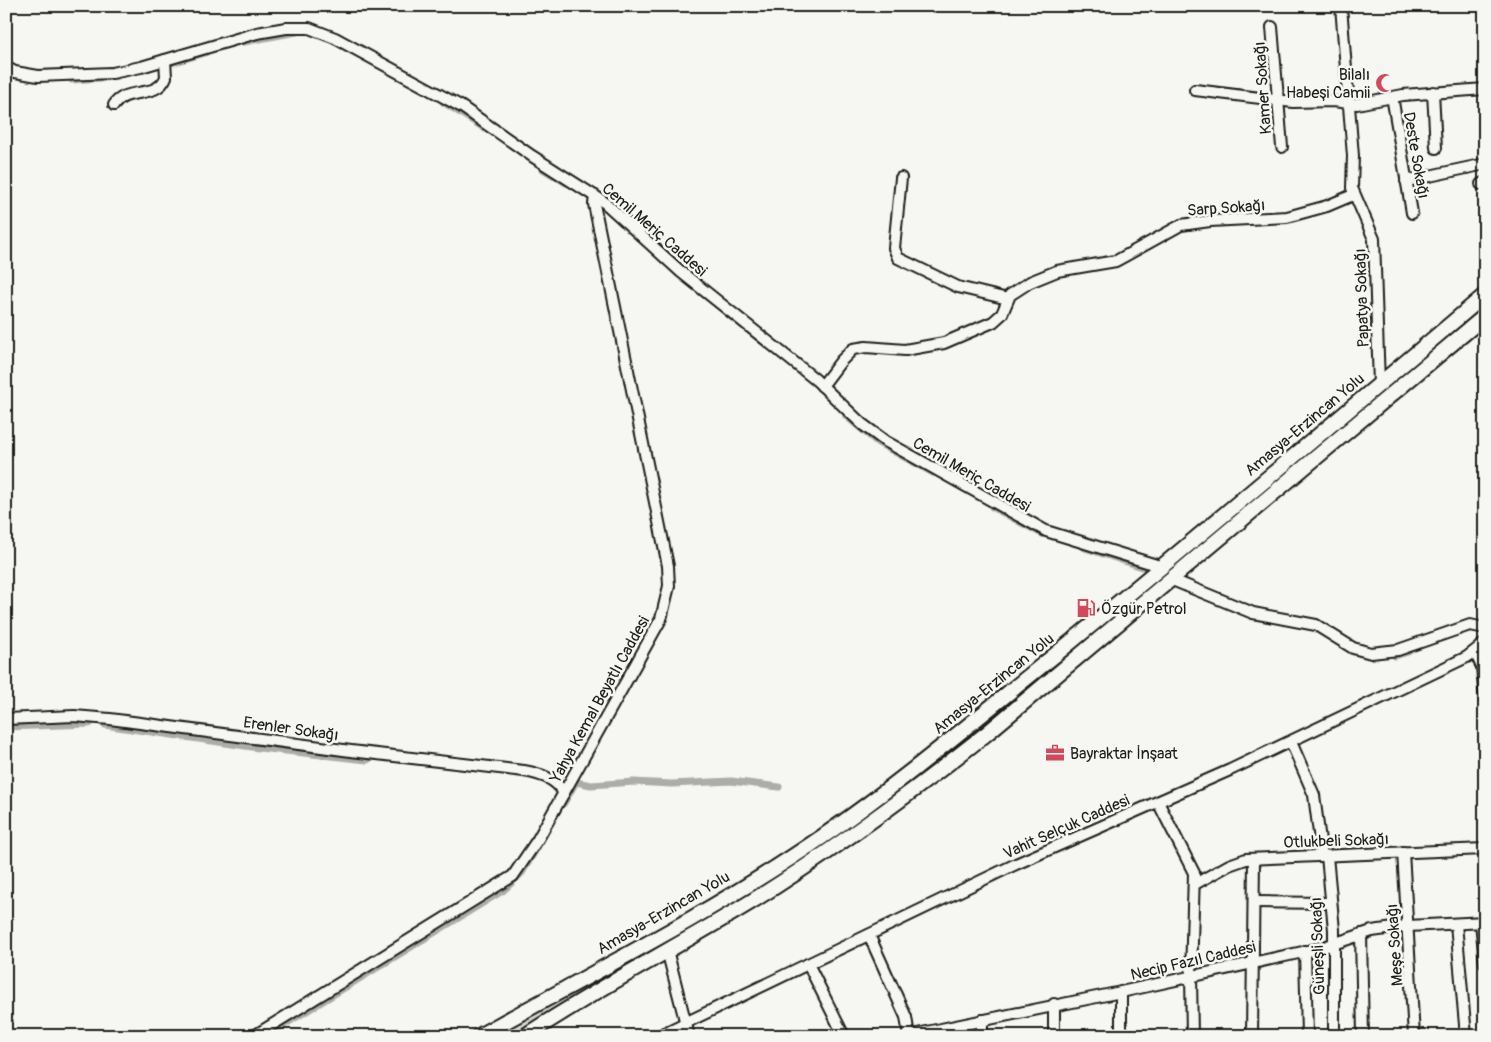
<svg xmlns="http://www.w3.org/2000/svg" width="1491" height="1042" viewBox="0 0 1491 1042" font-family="Pangolin,sans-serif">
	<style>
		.green { fill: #d6d6d2; stroke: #797977 }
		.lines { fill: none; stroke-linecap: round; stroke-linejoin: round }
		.canal { stroke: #acaca9; stroke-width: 7 }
		.river { stroke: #acaca9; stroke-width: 11 }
		.minor-casing { stroke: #1c1c1c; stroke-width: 14 }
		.highway-casing { stroke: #1c1c1c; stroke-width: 18 }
		.minor { stroke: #f6f6f2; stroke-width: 10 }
		.highway { stroke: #f6f6f2; stroke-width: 14 }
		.labels { text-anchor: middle; stroke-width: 5; stroke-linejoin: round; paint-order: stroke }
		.poi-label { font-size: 16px; fill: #1c1c1c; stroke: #f6f6f2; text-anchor: start }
		.street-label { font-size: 16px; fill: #1c1c1c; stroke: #f6f6f2 }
	</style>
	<rect width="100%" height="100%" fill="#f6f6f2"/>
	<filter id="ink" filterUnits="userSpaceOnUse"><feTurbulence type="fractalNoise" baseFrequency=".02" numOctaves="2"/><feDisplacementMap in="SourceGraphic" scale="10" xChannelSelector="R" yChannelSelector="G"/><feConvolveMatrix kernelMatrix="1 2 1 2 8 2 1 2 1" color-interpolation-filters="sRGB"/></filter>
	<g filter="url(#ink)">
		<path class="green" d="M1485,302V308L984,727C908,788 829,845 746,896C669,943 588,986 512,1036H493L653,946L814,848Z"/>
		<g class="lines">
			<g class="canal">
				<polyline points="244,42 297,32"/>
				<polyline points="165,65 205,53"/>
				<polyline points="72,80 116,77"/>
				<polyline points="443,102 487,130"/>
				<polyline points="543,169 566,183"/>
				<polyline points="846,416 878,443 933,473"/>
				<polyline points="992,507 1042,534"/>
				<polyline points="1085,548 1142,567"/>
				<polyline points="1395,656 1408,652"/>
				<polyline points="564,803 576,782 591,785 634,782 672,784 731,781 779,787"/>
				<polyline points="266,1036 504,890 522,873 537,848"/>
			</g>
			<g class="river">
				<polyline points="105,723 259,746 367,758"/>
				<polyline points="6,725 89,722"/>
			</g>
			<g class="minor-casing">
				<g id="minor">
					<polyline points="1341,6 1353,156 1352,188 1374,239 1379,384"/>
					<polyline points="1272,27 1282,147"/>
					<polyline points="6,67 15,72 38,76 112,73 141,67 257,33 286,28 309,28 335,38 462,107 532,156 604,202 681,272 816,380 862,424 885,441 1046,531 1163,567"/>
					<polyline points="1195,90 1293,102 1333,101 1357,104 1403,95 1485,89"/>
					<polyline points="1433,92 1436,148"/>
					<polyline points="1393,102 1412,213"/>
					<path d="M114,105C126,86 157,100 166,77L165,60"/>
					<polyline points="901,178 894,248 898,258 958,287 1008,299"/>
					<polyline points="1406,181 1485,164"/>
					<polyline points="1481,184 1485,182"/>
					<polyline points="822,386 841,361 853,349 866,347 905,350 944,343 993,322 1002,314 1010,295 1030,282 1057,271 1116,261 1181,225 1210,221 1287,217 1327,206 1353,195"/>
					<polyline points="1170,579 1253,613 1316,625 1353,648 1371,653 1398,650 1470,625 1485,628"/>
					<polyline points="1475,652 1482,667 1485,699"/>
					<path d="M6,719L74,716L110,719L351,751L524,771C540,774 555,778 564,793"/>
					<polyline points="1291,742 1314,795 1322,856"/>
					<polyline points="1158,802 1194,873 1191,976 1192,1036"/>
					<polyline points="1403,852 1414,1036"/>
					<polyline points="1327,856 1334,930 1334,1036"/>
					<polyline points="1195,884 1229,865 1246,859 1485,849"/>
					<polyline points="1254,902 1330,903"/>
					<polyline points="1481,922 1485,963"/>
					<polyline points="1456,924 1466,1036"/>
					<polyline points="1361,934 1363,1036"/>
					<polyline points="869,935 906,1017 909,1036"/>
					<polyline points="667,950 689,1036"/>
					<polyline points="1305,951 1307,1036"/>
					<polyline points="808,964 844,1036"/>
					<polyline points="1054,1004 1054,1036"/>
					<polyline points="254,1036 513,876 538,839 661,619 669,586 668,566 594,204 595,196"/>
					<polyline points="658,1036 1016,864 1230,770 1467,657 1485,643"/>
					<polyline points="907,1036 1121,992 1321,948 1372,931 1408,926 1485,922"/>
					<polyline points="982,1036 982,1020"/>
					<polyline points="1121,1036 1121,992"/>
					<polyline points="1252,1036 1254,859"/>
				</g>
			</g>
			<g class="highway-casing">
				<g id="highway">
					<path d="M479,1036C594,972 713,912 822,837C903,781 978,717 1055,655C1200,536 1342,416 1485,295"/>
					<path d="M525,1036C598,988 675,948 749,903C832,852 910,794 986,734L1485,316"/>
				</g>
			</g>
			<use href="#minor" class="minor"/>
			<use href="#highway" class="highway"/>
		</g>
	</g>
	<defs>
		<g id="mosque-bare" transform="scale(1.5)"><path d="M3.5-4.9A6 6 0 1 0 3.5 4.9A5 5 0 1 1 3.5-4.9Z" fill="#d1495b" stroke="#f6f6f2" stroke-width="2.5" paint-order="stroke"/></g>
		<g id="fuel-bare" transform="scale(1.5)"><path d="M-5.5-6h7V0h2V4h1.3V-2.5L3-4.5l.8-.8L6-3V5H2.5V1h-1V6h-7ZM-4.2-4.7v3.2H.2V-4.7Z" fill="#d1495b" stroke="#f6f6f2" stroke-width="2.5" paint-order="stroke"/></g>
		<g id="office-bare" transform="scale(1.5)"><path d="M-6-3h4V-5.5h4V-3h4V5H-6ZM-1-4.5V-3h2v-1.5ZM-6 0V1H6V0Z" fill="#d1495b" stroke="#f6f6f2" stroke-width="2.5" paint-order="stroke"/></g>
	</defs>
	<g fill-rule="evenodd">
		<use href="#mosque-bare" x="1385" y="83"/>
		<use href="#fuel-bare" x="1086" y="608"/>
		<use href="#office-bare" x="1055" y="753"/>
	</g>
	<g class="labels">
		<g class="poi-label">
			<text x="1370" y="80" text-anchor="end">Bilalı<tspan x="1370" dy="18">Habeşi Camii</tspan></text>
			<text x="1101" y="614">Özgür Petrol</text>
			<text x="1070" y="759">Bayraktar İnşaat</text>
		</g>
		<g class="street-label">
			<text transform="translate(1262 88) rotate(-94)" y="6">Kamer Sokağı</text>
			<text transform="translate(1417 155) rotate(80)" y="6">Deste Sokağı</text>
			<text transform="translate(1226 207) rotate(-4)" y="6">Sarp Sokağı</text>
			<text transform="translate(655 229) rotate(41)" y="6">Cemil Meriç Caddesi</text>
			<text transform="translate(1361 298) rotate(-92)" y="6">Papatya Sokağı</text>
			<text transform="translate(1304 424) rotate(-40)" y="6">Amasya-Erzincan Yolu</text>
			<text transform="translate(972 474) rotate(30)" y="6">Cemil Meriç Caddesi</text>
			<text transform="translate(993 683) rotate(-39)" y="6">Amasya-Erzincan Yolu</text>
			<text transform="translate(599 699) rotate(-61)" y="6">Yahya Kemal Beyatlı Caddesi</text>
			<text transform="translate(291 728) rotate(8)" y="6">Erenler Sokağı</text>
			<text transform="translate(1066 826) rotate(-24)" y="6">Vahit Selçuk Caddesi</text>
			<text transform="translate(1336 840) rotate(-2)" y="6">Otlukbeli Sokağı</text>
			<text transform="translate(663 912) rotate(-30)" y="6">Amasya-Erzincan Yolu</text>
			<text transform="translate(1394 945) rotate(-94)" y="6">Meşe Sokağı</text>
			<text transform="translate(1317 946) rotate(-92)" y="6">Güneşli Sokağı</text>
			<text transform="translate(1193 960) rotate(-13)" y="6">Necip Fazıl Caddesi</text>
		</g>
	</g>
	<rect width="1491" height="1042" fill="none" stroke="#f6f6f2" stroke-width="25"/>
	<rect x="12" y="12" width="1466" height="1017" fill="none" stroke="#1c1c1c" stroke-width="2" filter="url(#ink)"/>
</svg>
